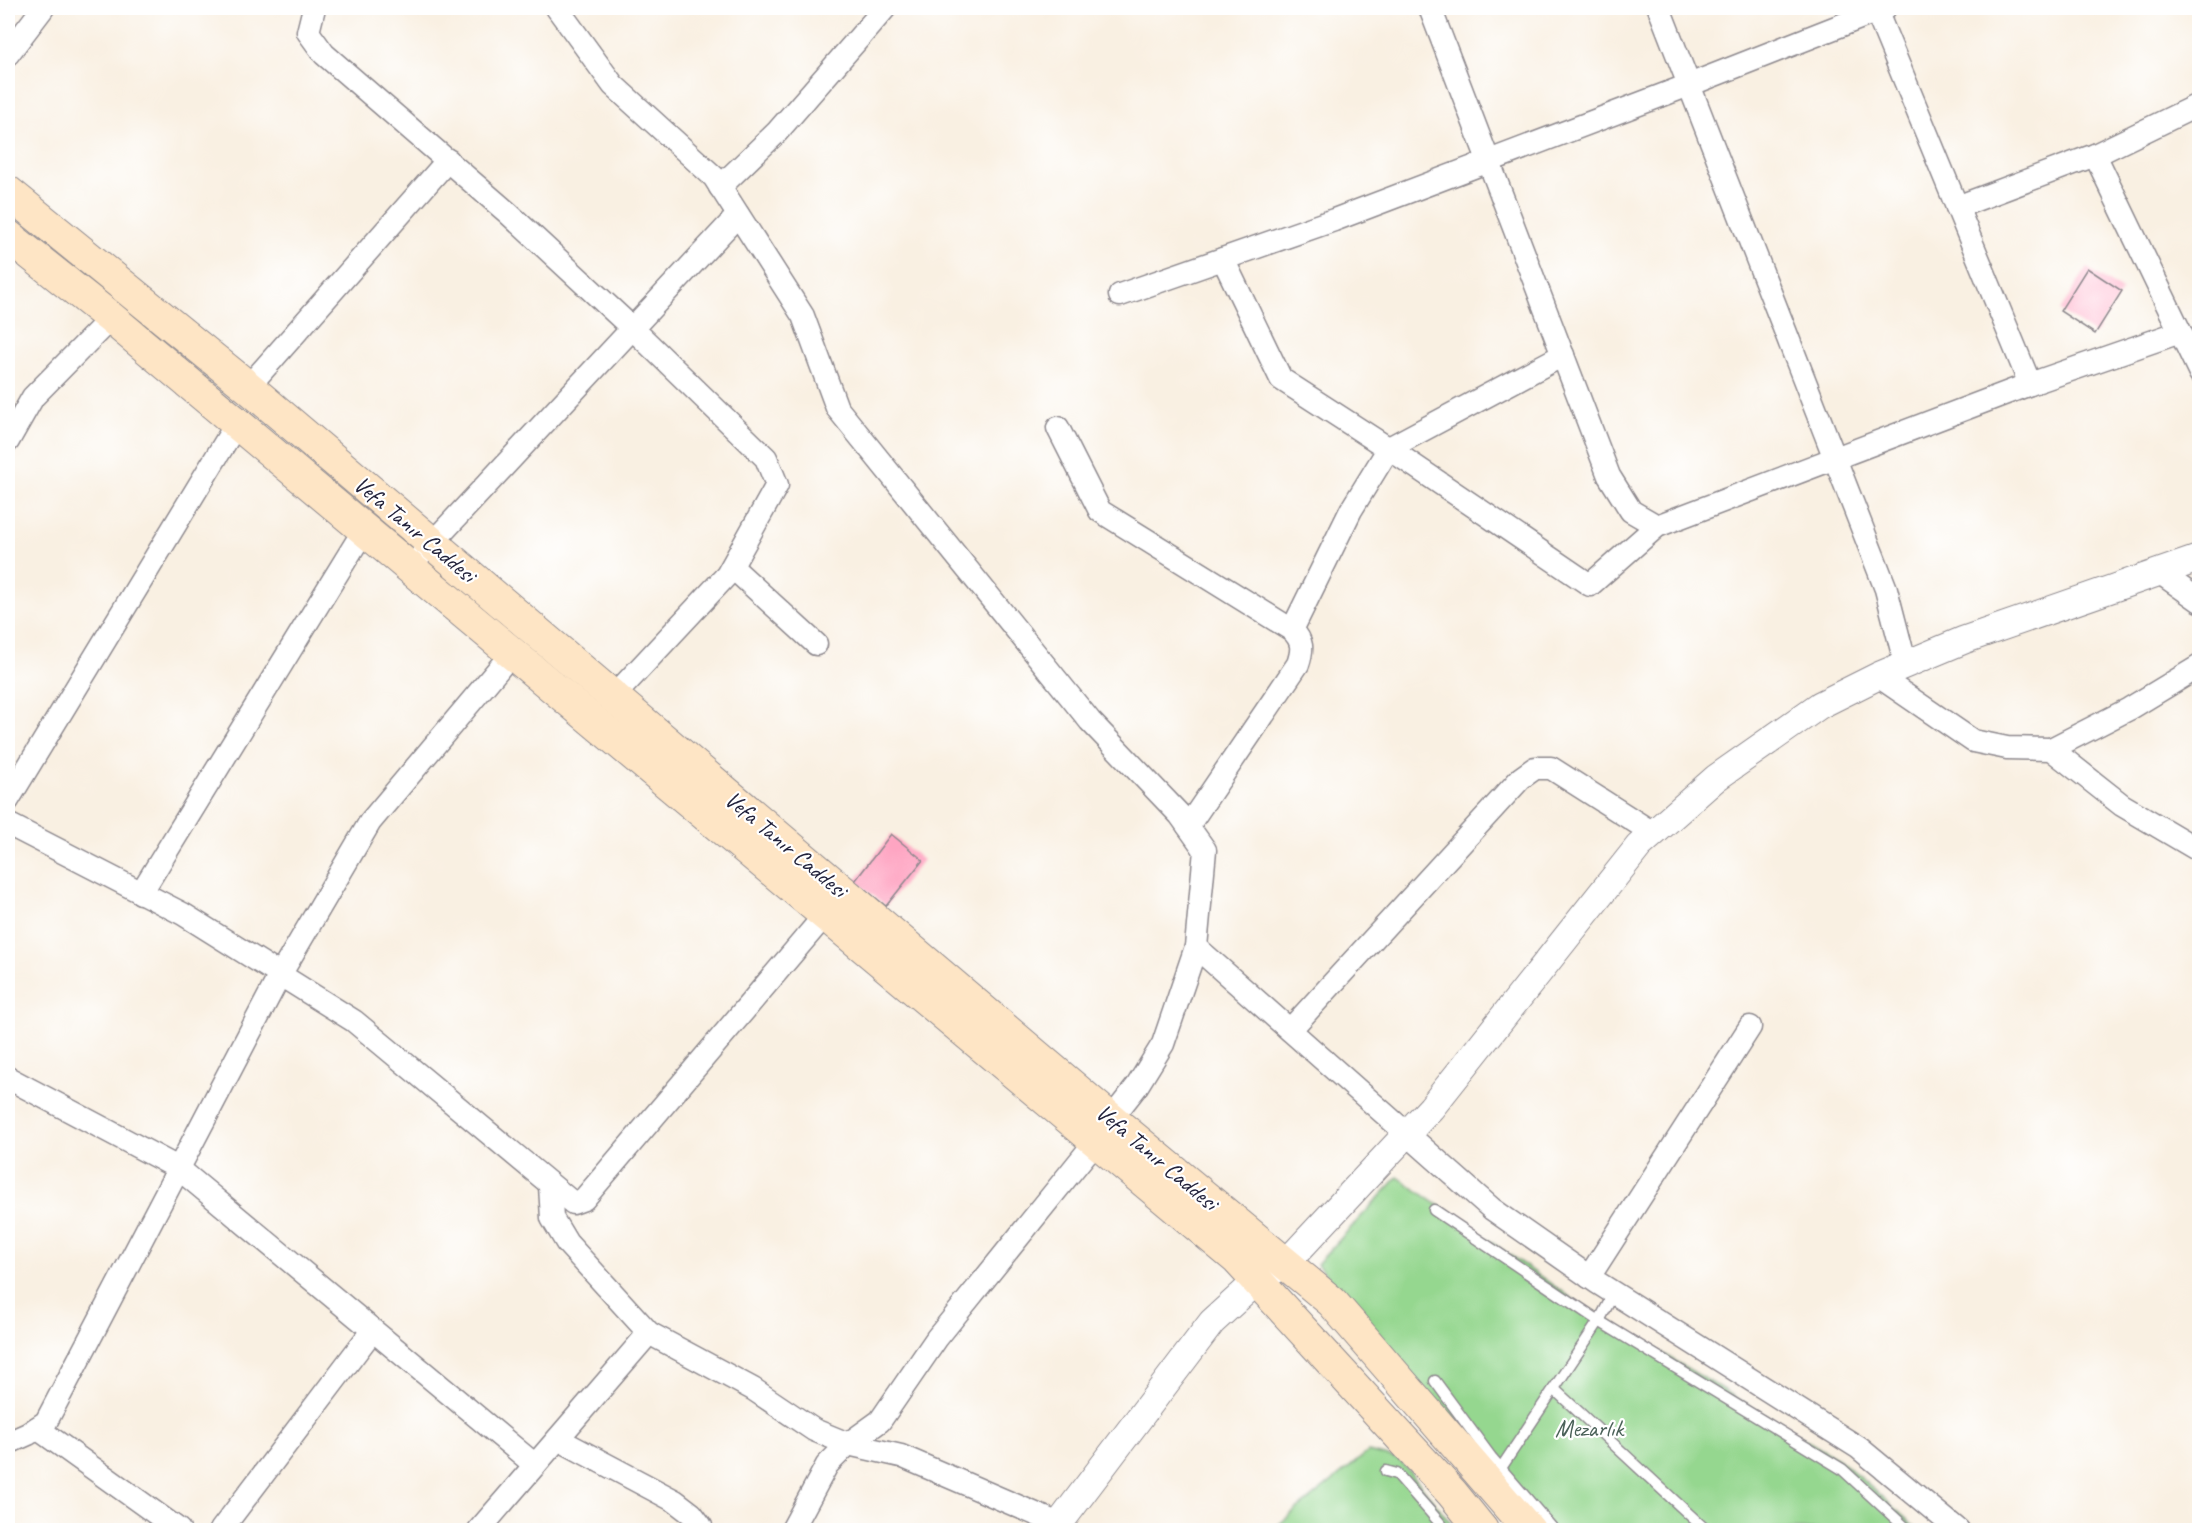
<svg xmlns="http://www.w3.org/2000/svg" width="2207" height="1538" viewBox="0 0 2207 1538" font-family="Caveat,sans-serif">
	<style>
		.green { fill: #95d78f; stroke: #5c7c65; stroke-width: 1.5 }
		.building { fill: #fea5c2 }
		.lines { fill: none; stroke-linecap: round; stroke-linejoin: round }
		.service-casing { stroke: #8e898e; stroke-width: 13 }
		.minor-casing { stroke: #8e898e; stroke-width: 25 }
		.tertiary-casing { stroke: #8e898e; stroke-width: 29 }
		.secondary-casing { stroke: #8e898e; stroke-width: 34 }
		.service { stroke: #fff; stroke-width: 10 }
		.minor { stroke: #fff; stroke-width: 22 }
		.tertiary { stroke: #fff; stroke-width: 27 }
		.secondary { stroke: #fee5c5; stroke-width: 32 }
		.labels { text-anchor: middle; stroke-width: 4.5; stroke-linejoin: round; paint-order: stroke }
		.street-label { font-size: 24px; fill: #22223b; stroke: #fff }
		.park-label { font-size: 24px; fill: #4a6158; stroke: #fff }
	</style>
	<rect width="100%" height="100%" fill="#fff"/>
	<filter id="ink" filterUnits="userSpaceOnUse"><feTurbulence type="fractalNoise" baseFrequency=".0167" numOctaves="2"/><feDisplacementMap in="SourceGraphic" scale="12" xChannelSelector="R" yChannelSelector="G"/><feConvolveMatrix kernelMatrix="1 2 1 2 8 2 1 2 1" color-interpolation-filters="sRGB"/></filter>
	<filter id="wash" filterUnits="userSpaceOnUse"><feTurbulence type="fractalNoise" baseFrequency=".008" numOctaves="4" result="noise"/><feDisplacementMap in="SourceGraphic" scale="24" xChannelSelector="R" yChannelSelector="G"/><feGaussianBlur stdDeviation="1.35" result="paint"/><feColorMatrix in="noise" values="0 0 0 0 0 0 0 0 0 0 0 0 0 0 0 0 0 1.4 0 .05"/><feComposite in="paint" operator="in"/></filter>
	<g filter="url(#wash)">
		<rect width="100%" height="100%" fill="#f9f0e2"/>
		<g class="green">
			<polygon points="1398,1177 1577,1302 1841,1461 1919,1530 1541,1530 1317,1264"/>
			<polygon points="1368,1452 1400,1460 1457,1530 1272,1530"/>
		</g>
		<g id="blocks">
			<g class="building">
				<polygon points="2087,268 2122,291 2095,334 2060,311"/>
				<polygon points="891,834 923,860 886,906 855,881"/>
			</g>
		</g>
	</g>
	<g filter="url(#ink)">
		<use href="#blocks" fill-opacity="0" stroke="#8e898e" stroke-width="1.5"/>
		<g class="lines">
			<g class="service-casing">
				<g id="service">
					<polyline points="1434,1210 1599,1321 1842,1469 1908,1530"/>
					<polyline points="1435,1381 1491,1457 1554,1530"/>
					<polyline points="1554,1389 1706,1530"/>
					<polyline points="1501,1468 1599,1321 1614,1293"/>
					<polyline points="1386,1471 1397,1474 1446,1530"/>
				</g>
			</g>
			<g class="minor-casing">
				<g id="minor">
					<polyline points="314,8 308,32 324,54 508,213 632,328 766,458 777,485 727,575 613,697"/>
					<polyline points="557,8 613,85 714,177 803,316 837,408 1090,721 1180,815 1205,850 1196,947 1163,1044 1137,1086 1111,1119"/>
					<polyline points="1430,8 1609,476 1631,511 1657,526"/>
					<polyline points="1659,8 1886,589 1906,666"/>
					<polyline points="1875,8 2030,384"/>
					<polyline points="8,54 43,8"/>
					<polyline points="2095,155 2200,373"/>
					<polyline points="720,187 777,132 885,8"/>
					<polyline points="1957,207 2095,155 2200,104"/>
					<polyline points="1223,259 1281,379 1397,454 1590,585 1657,526 2030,384 2180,332"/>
					<polyline points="1120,295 1334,220 1689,85 1885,8"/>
					<polyline points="248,387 448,160"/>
					<path d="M1058,428L1100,511L1292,630C1303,641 1303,649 1298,664L1188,826"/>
					<polyline points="8,441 33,397 111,318"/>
					<polyline points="423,553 738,215"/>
					<polyline points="732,567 816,644"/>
					<polyline points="2159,572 2200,601"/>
					<polyline points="1292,630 1351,510 1389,448 1563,355"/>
					<polyline points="1878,676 1973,741 2007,748 2051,749 2122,805 2200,851"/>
					<polyline points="2051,749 2129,709 2200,666"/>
					<polyline points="8,800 237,423"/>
					<polyline points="8,824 183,914 354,1021 573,1203 584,1199 825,915"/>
					<polyline points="141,893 364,530"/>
					<polyline points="1196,947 1492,1209 1598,1283 1859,1448 1958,1530"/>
					<polyline points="1290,1030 1521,778 1535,768 1551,768 1653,833"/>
					<polyline points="8,1078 178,1168 535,1465"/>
					<polyline points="550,1186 552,1218 567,1243 649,1333 753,1389 814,1430 848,1444 901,1456 1059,1524"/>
					<polyline points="1589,1277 1750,1027"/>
					<polyline points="37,1428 179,1530"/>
					<polyline points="558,1439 675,1501 692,1514 701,1526 698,1530"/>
					<polyline points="8,1443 28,1434 46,1422 280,975 370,822 512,653"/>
					<polyline points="221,1530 372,1331"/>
					<polyline points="479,1530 649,1333"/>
					<polyline points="792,1530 827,1465 848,1444 880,1421 937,1338 1096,1141"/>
				</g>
			</g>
			<g class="tertiary-casing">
				<polyline id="tertiary" points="1057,1530 1059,1524 1212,1322 1257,1281 1286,1263 1431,1108 1639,846 1716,778 1820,705 1878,676 1964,640 2200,558"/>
			</g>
			<g class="secondary-casing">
				<g id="secondary">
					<polyline points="8,192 248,387 1111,1119 1332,1302 1529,1530"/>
					<polyline points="8,236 111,318 1237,1259 1452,1493 1482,1530"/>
				</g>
			</g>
			<use href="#service" class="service"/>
			<use href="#minor" class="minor"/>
			<use href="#tertiary" class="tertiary"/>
			<use href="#secondary" class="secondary"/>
		</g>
	</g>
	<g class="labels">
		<g class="street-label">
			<text transform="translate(415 529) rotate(40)" y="8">Vefa Tanır Caddesi</text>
			<text transform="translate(786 844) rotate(40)" y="8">Vefa Tanır Caddesi</text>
			<text transform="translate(1157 1157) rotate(40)" y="8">Vefa Tanır Caddesi</text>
		</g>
		<g class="park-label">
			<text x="1589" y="1436">Mezarlık</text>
		</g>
	</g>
	<rect width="2207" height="1538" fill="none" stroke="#fff" stroke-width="30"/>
</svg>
